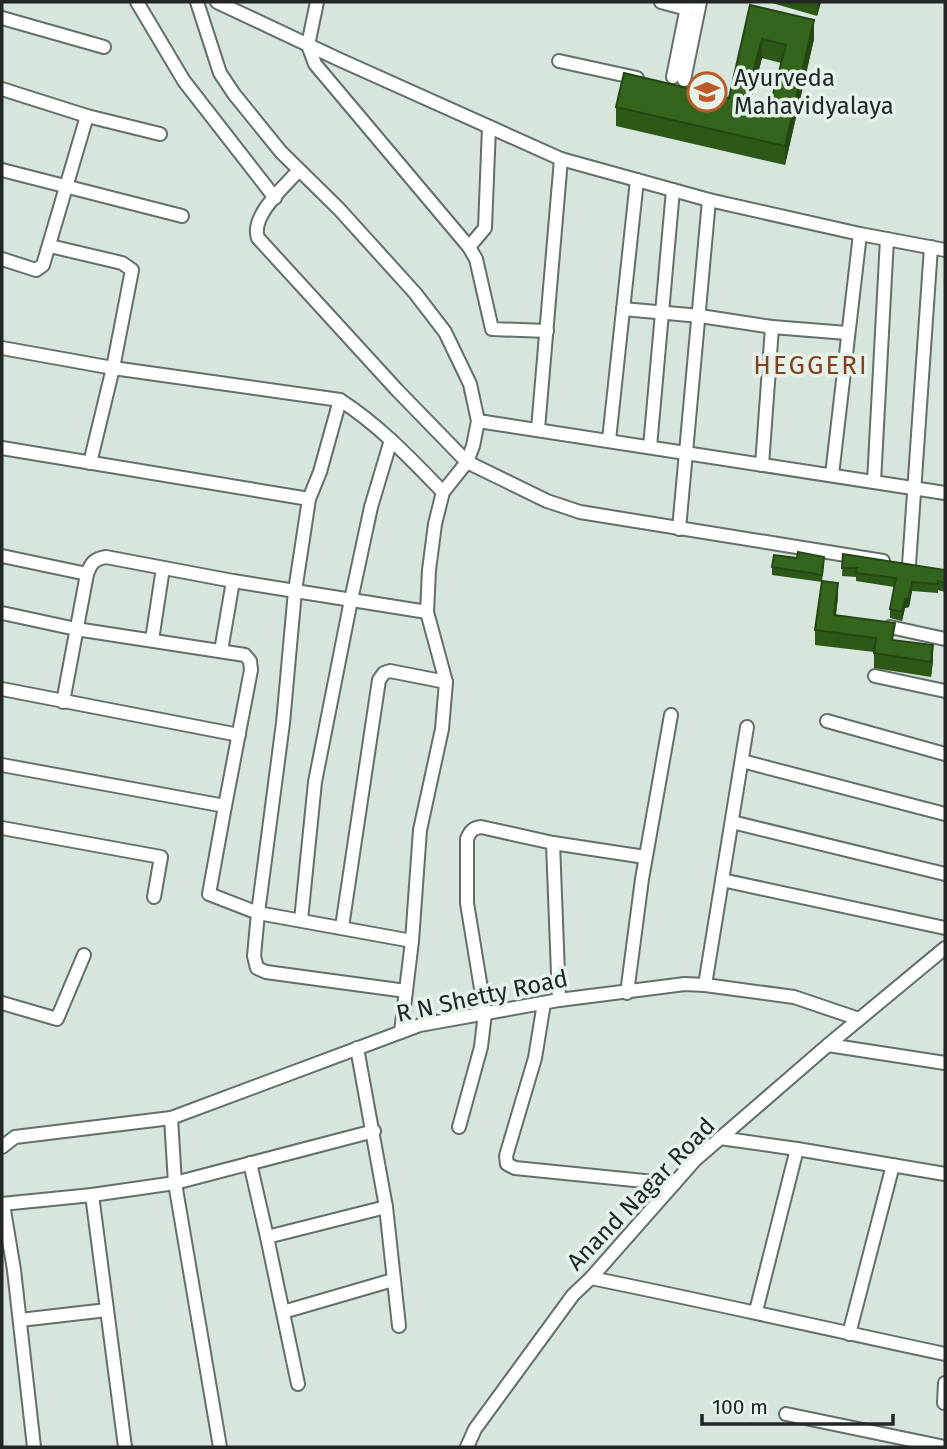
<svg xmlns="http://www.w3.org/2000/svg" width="947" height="1449" viewBox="0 0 947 1449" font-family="'Fira Sans',sans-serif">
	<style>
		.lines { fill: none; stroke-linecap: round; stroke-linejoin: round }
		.minor-casing { stroke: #636f68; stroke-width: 16 }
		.minor { stroke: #fff; stroke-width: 12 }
		.wall { fill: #2c5818; fill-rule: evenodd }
		.shaded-wall { fill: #244714 }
		.building { fill: #33661c; stroke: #244714; stroke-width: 2; fill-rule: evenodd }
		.labels { text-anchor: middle; stroke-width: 7; stroke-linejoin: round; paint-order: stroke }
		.poi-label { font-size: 24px; fill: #222724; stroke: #e4f2ea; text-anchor: start }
		.street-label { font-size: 24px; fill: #222724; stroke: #e4f2ea }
		.neighbourhood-label { font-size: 26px; letter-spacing: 2px; fill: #824123; stroke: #e4f2ea }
	</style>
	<rect width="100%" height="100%" fill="#d7e5dd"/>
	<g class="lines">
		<g class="minor-casing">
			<g id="minor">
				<polyline points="137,2 184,81 275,198"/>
				<polyline points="197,2 220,73 234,94 281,152 339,209 415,293 445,332 470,384 478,421 473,446 467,462 443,492 435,524 429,570 427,612 446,682 442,729 420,830 412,941"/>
				<polyline points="217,2 338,59 561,159 709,200 860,234 945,250"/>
				<polyline points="317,2 308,45 315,64 469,247 476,259 492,329 547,331"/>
				<polyline points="661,2 687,9"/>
				<polyline points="2,18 104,47"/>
				<polyline points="559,61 637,78"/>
				<polyline points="673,77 688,2"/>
				<polyline points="684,80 700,2"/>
				<polyline points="2,89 87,116 160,134"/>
				<polyline points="2,170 182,216"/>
				<path d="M299,170C285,186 250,216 258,238L397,390L467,462L547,501L580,512L883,561"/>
				<polyline points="50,246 122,263 132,270 113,368 90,463"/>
				<polyline points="469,247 485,228 489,127"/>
				<polyline points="2,259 36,270 43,265 87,116"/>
				<polyline points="623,309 700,316 772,327"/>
				<path d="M2,348L113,368L340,400C379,425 411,459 443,492"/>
				<polyline points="340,400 320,472 309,499 295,591 283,723 258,913 412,941 401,1032"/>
				<polyline points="478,421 945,493"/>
				<polyline points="538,429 561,159"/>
				<polyline points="609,440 637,180"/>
				<polyline points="650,447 673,190"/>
				<polyline points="2,448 309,499"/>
				<polyline points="762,465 772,327 847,333"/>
				<polyline points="832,475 860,234"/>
				<polyline points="874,482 887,239"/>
				<polyline points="679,529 709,200"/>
				<polyline points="2,556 87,574"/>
				<polyline points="909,565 931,247"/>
				<polyline points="2,613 76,629 245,655 250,661 251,670 225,806"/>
				<polyline points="890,627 945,639"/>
				<polyline points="152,640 163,568"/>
				<polyline points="221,651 233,581"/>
				<polyline points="875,676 945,691"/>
				<polyline points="2,689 239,735"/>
				<path d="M63,702L87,574C91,563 94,559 106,557L233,581L427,612"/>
				<polyline points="827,721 945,754"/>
				<polyline points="742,761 945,814"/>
				<polyline points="2,765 225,806 209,894 258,913 254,956 257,968 266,972 406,991"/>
				<polyline points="732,822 945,874"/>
				<polyline points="2,828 161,857 154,897"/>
				<polyline points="553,843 559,1000"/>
				<polyline points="722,880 945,928"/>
				<polyline points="301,920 315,782 351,600 371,507 391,440"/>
				<polyline points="342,927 379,680 384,673 390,671 446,682"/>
				<polyline points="705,985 747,727"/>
				<polyline points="627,993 642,879 671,715"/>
				<polyline points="2,1003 57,1019 84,955"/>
				<polyline points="544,1003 535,1058 506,1156 507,1164 515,1168 674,1184"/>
				<polyline points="828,1045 945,1063"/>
				<polyline points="357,1048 386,1207 399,1326"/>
				<polyline points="171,1118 175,1183 220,1447"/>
				<path d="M459,1127L481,1047L485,1013L467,903V839C470,831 473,828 481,827L553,843L645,857"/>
				<polyline points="720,1138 797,1149 945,1174"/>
				<polyline points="2,1147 15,1137 171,1118 420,1025 559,1000 685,984 705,985 794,997 859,1019"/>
				<polyline points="250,1163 267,1237"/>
				<polyline points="92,1195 125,1447"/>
				<polyline points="2,1204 92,1195 175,1183 374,1131"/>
				<polyline points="3,1204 14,1270 34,1447"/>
				<path d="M591,1278C710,1302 827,1329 945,1354"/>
				<polyline points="756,1311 797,1149"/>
				<polyline points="283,1312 393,1280"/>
				<polyline points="20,1320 107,1310"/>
				<polyline points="849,1334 893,1165"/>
				<polyline points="298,1384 267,1237 386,1207"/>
				<polyline points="944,1403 945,1383"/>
				<polyline points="786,1414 945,1447"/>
				<polyline points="467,1447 475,1429 573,1295 591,1278 695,1160 828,1045 945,948"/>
			</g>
		</g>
		<use href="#minor" class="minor"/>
	</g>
	<g class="wall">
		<polygon points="772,2 821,2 817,16 772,3"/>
		<path d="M750,5L814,39L785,165L616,126V107L729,98ZM762,58L781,63L768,113L749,108Z"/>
		<polygon points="843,554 945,570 945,592 938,590 938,593 912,591 909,607 905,608 902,621 890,618 890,609 894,587 856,581 856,577 842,576"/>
		<polygon points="824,564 822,582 772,575 772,567"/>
		<polygon points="838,597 836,615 894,640 933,660 931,677 874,668 874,652 815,645 815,630"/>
	</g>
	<g class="shaded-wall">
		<polygon points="817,2 821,2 817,16"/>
		<polygon points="814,20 814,39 785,165 785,146"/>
		<polygon points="762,39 762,58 744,126 744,106"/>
		<polygon points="912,582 912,591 909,607 905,608 902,621 902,612 905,599"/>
		<polygon points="838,583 838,597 834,630 834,615"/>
		<polygon points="933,645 933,660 931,677 931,662"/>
	</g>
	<g class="building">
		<path d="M750,5L814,20L785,146L616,107L624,73L729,98ZM762,39L786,45L768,113L744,106Z"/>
		<polygon points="798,552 824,557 822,575 772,567 774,555 797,558"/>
		<polygon points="843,554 945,570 945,583 938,581 938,584 912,582 909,598 905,599 902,612 890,609 896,578 856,573 857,568 842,568"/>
		<polygon points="822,581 838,583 834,615 895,623 892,640 933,645 931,662 874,653 876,638 815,630"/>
	</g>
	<defs>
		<g id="university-ring" transform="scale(2.0125)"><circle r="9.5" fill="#e4f2ea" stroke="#be5928" stroke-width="1.5"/><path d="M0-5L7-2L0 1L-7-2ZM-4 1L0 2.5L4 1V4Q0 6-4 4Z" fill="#be5928"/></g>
	</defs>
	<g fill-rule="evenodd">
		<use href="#university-ring" x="707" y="92"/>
	</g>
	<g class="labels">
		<g class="poi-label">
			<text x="734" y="86">Ayurveda<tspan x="734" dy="28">Mahavidyalaya</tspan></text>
		</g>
		<g class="street-label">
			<text transform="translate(482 996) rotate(-12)" y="8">R N Shetty Road</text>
			<text transform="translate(641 1194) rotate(-46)" y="8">Anand Nagar Road</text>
		</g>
		<g class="neighbourhood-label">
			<text x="811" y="374">HEGGERI</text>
		</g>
	</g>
	<rect width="947" height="1449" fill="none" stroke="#222724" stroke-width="7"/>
	<path d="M702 1414v10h191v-10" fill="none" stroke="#222724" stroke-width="3.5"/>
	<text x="712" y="1414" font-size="21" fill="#222724" stroke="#e4f2ea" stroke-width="5" paint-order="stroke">100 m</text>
</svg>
